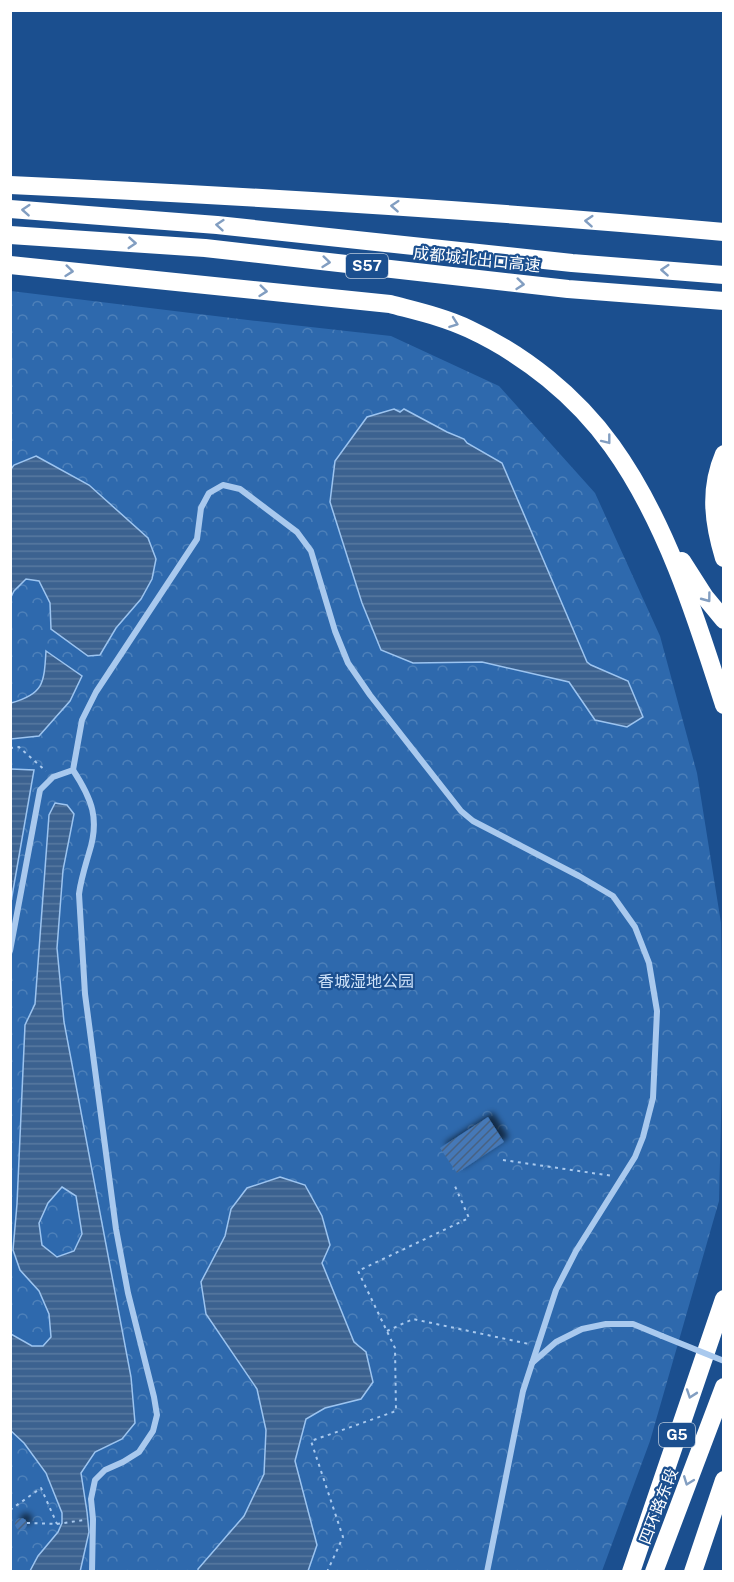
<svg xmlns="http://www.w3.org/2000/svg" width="734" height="1582" viewBox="0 0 734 1582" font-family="'Public Sans','Noto Sans SC',sans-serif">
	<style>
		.park { fill: url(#park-crowns) }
		.water { fill: url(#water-rules); stroke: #9cc4f0; stroke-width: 1.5; fill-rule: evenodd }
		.building { fill: url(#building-hatch); filter: url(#shadow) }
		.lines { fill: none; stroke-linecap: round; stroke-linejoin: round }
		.path { stroke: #a9c9ee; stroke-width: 2; stroke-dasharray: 3 4.5; stroke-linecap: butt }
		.minor { stroke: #a9c9ee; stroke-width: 6 }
		.motorway { stroke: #fff; stroke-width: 18 }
		.minor-bridge { stroke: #a9c9ee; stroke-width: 6 }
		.oneway { stroke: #829ec1 }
		.labels { text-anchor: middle; stroke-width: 4.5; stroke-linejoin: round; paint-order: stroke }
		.shield { fill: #1b4f8f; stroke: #bbcadd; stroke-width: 1.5 }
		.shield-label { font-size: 15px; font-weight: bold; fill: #fff }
		.street-label { font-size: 16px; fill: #fff; stroke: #1b4f8f }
		.park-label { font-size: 16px; fill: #cfe3fa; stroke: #1b4f8f }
	</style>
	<defs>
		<pattern id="park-crowns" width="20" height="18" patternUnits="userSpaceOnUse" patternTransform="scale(1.5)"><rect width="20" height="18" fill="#2e69ad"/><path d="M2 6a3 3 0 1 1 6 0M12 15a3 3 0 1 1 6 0" fill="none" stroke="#4d80b9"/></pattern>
		<pattern id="water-rules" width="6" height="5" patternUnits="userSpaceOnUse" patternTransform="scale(1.5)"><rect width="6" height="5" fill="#3c6290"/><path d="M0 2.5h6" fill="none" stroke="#597aa1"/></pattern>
		<pattern id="building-hatch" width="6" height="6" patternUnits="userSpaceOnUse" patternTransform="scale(1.5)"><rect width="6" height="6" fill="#4478b7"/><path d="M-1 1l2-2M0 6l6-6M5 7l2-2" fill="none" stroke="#486282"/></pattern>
		<filter id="shadow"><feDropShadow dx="5" dy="-5" stdDeviation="3" flood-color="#0009"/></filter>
	</defs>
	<rect width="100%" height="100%" fill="#1b4f8f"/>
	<polygon class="park" points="11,291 257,321 391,336 499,386 595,493 660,636 697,773 721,923 723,1039 719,1201 650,1441 602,1571 11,1572"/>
	<g class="water">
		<polygon points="394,409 400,412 404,409 447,432 464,439 467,443 502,463 587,662 591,665 628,681 643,717 627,727 595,720 569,682 482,662 413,663 381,650 362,603 330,502 335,461 367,417"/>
		<polygon points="36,456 89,485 148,538 156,559 152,579 141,599 116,628 100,655 88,656 51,629 50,603 39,581 26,579 14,591 11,597 11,469 14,465"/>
		<path d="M46,651L82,676L70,701L39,736L11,739V703C44,694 44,683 46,651Z"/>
		<polygon points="11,769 34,770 11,902 10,769"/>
		<path d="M55,803L67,805L74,814L63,870L57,948L64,1022L131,1377L135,1423L122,1439L95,1452L81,1473L87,1512L89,1532L80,1572L30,1571L38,1556L58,1532L62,1523V1513L46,1473L24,1443L10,1430L11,1334L32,1346H43L51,1337L49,1314L39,1291L20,1270L13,1250L17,1204L25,1025L35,1004L49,815ZM62,1187L76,1196L82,1234L74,1251L57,1257L42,1245L39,1223L48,1203Z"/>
		<polygon points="280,1177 305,1185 322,1216 330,1245 322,1263 354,1342 366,1352 373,1382 361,1399 325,1408 306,1419 295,1461 317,1545 308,1571 198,1571 198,1569 244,1516 264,1474 266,1430 257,1389 206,1314 201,1282 225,1236 231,1209 247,1188"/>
	</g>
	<g class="building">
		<polygon points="488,1117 504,1142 457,1173 440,1148"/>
		<circle cx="21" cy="1524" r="6"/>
	</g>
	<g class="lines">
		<g class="path">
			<polyline points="10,748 19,747 46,771"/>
			<polyline points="503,1160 613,1176"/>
			<polyline points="387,1331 413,1319 529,1344"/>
			<polyline points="10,1510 41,1488 57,1524"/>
			<polyline points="27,1523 57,1524 84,1520"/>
			<polyline points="327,1572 343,1537 311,1441 396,1411 395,1348 358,1271 469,1218 454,1184"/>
		</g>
		<g class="minor">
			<path d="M73,770C92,799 100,819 89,853C85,867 81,879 79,894L85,994L116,1229L128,1293L154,1397L157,1415L153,1431L139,1452L123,1462L105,1470L95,1480L91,1499L93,1519L92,1572"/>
			<polyline points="10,951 40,790 53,777 73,770 82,720 96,692 197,539 201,508 209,493 223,485 240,489 297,532 311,551 335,631 348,663 370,695 461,811 473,821 579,876 613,896 635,927 649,963 657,1011 653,1098 643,1137 635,1157 576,1251 556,1290 523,1391 487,1572"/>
			<polyline points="532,1363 556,1342 582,1329 606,1324 633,1324 662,1336"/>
		</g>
		<g class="motorway">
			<path d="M10,185C248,196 486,210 724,232"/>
			<polyline points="10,209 217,225 572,263 724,275"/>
			<polyline points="10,235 205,248 568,289 724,301"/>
			<path d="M10,265L390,304C416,311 444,317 469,329C525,355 576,396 612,446C666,521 696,617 724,705"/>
			<path d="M724,454C709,489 713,522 724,558"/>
			<polyline points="682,561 705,597 724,620"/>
			<polyline points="631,1572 724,1299"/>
			<polyline points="654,1572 724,1387"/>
			<polyline points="693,1572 724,1480"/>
		</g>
		<polyline class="minor-bridge" points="662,1336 724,1361"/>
	</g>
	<defs><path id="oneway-chevron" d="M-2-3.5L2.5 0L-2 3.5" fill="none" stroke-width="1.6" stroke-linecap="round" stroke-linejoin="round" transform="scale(1.5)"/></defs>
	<g class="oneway">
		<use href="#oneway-chevron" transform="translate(395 206) rotate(-176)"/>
		<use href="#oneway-chevron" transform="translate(26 210) rotate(-176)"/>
		<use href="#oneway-chevron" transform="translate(589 221) rotate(-176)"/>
		<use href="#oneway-chevron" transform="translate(220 225) rotate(-175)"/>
		<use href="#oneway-chevron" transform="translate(132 243) rotate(4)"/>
		<use href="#oneway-chevron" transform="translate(326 262) rotate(6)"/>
		<use href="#oneway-chevron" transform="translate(665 270) rotate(-176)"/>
		<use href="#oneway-chevron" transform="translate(69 271) rotate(6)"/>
		<use href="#oneway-chevron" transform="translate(520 284) rotate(6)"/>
		<use href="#oneway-chevron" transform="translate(263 291) rotate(6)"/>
		<use href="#oneway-chevron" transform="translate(454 323) rotate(20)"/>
		<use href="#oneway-chevron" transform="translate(607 440) rotate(52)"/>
		<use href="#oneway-chevron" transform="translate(707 598) rotate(53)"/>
		<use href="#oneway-chevron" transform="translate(691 1394) rotate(109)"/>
		<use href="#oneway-chevron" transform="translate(688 1481) rotate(111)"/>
	</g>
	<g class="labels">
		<g class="shield">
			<rect x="346" y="254" width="42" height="24" rx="4.5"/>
			<rect x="659" y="1423" width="36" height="24" rx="4.5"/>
		</g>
		<g class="shield-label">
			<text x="367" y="271">S57</text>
			<text x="677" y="1440">G5</text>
		</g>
		<g class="street-label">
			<text transform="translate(477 259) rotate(6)" y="6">成都城北出口高速</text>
			<text transform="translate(658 1506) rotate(-69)" y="6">四环路东段</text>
		</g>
		<g class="park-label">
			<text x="366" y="987">香城湿地公园</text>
		</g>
	</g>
	<rect width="734" height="1582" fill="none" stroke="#ffffff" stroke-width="24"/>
</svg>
